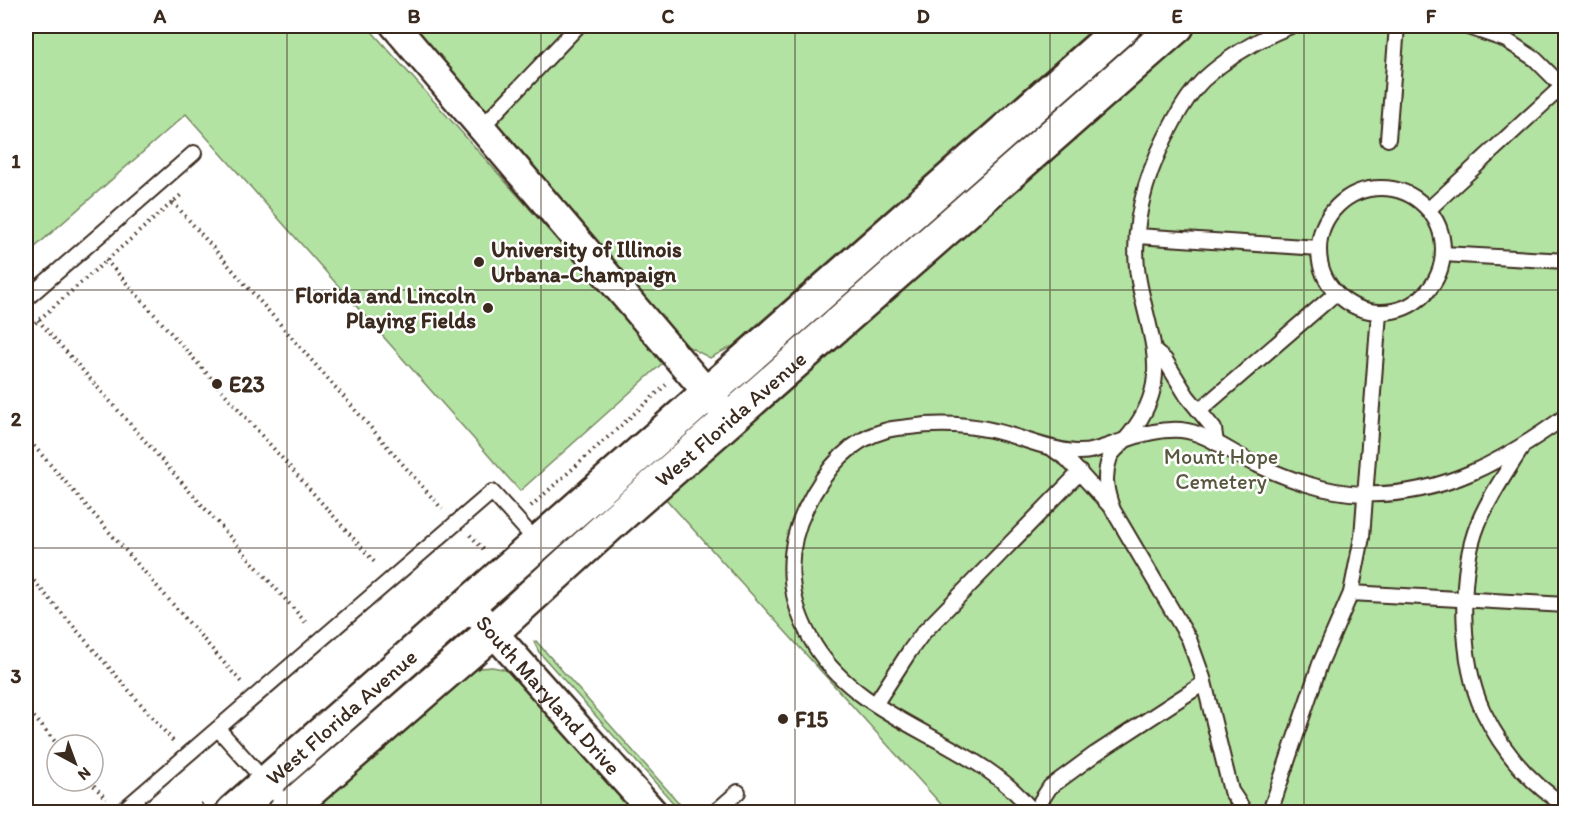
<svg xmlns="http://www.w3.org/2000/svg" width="1591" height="838" viewBox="0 0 1591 838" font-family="Itim,sans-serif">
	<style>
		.green { fill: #b3e3a3; stroke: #778660; stroke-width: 1.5 }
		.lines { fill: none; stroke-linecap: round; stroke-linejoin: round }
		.lane-casing { stroke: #3b2a1e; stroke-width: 18 }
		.street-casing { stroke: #3b2a1e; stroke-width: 32 }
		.secondary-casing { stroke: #3b2a1e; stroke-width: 38 }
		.path { stroke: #3b2a1e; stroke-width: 4; stroke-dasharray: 1.5 4.5; stroke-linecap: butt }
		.lane { stroke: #fff; stroke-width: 14 }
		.street { stroke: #fff; stroke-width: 27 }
		.secondary { stroke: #fff; stroke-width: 33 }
		.grid { fill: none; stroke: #3b2a1e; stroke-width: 1.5; stroke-opacity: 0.55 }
		.poi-dot { fill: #3b2a1e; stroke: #fff; stroke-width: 2 }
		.labels { text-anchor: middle; stroke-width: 5; stroke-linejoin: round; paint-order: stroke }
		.poi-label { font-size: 22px; font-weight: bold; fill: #3b2a1e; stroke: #fff; text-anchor: start }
		.street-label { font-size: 22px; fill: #3b2a1e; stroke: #fff }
		.park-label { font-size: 22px; fill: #59583f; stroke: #fff }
		.neatline { fill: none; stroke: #3b2a1e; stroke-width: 2 }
		.grid-label { font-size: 20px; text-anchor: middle; font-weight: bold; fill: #3b2a1e }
	</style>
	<rect width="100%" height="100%" fill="#fff"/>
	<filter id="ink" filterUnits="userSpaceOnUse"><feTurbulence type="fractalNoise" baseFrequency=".0167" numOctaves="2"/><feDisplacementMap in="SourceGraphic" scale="12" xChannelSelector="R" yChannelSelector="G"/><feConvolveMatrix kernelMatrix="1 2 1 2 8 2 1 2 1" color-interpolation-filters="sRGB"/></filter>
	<g filter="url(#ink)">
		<g class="green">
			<polygon points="26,26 367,26 665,361 520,491 186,114 26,255"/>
			<polygon points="412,26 1096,26 733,346 710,358 683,344"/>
			<polygon points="1200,26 1565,26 1565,812 948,812 665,498"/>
			<polygon points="536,641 686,811 676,806 539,652 534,642"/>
			<polygon points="492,667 503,669 508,672 634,812 482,812 479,810 476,812 311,812 468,674 480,668"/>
		</g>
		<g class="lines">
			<g class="lane-casing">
				<g id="lane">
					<polyline points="1465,26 1506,40 1535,59 1566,90"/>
					<polyline points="482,127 578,26"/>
					<polyline points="1388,139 1397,26"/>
					<circle cx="1381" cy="250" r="62"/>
					<polyline points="1429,209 1566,83"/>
					<polyline points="1137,236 1319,248"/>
					<polyline points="1443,254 1566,261"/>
					<polyline points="26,299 194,153"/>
					<polyline points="1154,351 1165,360 1187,396 1214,429 1216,443"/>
					<polyline points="1199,411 1336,293"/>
					<path d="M1521,449C1506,473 1489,497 1478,524C1458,574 1460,662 1483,711C1502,750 1529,783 1566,806"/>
					<polyline points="1054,450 1067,459 1108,504"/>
					<polyline points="1351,593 1566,605"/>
					<polyline points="876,703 909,652 923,633 1080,472"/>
					<polyline points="218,729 289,808"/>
					<polyline points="121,812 492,492 538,543"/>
					<polyline points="715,812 738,792"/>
					<path d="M1033,812C978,740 864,725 815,646C788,603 783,554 806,508C822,475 847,441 884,431C892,428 901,428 909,427C937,423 964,424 991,430C1019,436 1047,450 1076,452C1093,453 1109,445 1125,440C1141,434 1163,429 1181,430C1204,432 1229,451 1249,461C1285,478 1324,493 1364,494C1442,497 1505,460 1566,416"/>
					<polyline points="1037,812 1041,801 1050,787 1095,754 1204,683"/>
					<path d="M1245,812L1231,791L1203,678L1189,639L1113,510C1106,492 1103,476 1110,457C1113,451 1120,446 1125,440C1139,424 1150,406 1154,384C1160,345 1141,307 1137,268C1132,216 1149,166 1174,121C1182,106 1191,92 1203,80C1229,56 1258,39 1291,26"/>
					<polyline points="1270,812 1320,664 1351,593 1362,537 1379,313"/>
				</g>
			</g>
			<g class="street-casing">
				<g id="street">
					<polyline points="395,26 721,409"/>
					<path id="s1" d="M469,605L653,812"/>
				</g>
			</g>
			<g class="secondary-casing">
				<g id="secondary">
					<path id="s2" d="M233,812L1124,26"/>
					<path id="s3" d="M285,812L492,632L616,519L1177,26"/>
				</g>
			</g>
			<g class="path">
				<polyline points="173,202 442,509"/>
				<polyline points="106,260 377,565"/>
				<polyline points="38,320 308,625"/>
				<polyline points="26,331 182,194"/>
				<polyline points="26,437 241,682"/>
				<polyline points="531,506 666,385"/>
				<polyline points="470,535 484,550"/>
				<polyline points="26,572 173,741"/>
				<polyline points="26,708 58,745"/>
				<polyline points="90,781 106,799"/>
				<polyline points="92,812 102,803"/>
				<polyline points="192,812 205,801"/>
			</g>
			<use href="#lane" class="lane"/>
			<use href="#street" class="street"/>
			<use href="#secondary" class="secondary"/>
		</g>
	</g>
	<path class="grid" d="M287,26V812M541,26V812M795,26V812M1050,26V812M1304,26V812M26,290H1566M26,548H1566"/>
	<g class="poi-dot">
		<circle cx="479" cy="262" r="6"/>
		<circle cx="488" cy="308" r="6"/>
		<circle cx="217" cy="384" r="6"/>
		<circle cx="783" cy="719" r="6"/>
	</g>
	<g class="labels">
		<g class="poi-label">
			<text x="491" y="257">University of Illinois<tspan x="491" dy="25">Urbana-Champaign</tspan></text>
			<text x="476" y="303" text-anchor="end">Florida and Lincoln<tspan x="476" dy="25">Playing Fields</tspan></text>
			<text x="229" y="392">E23</text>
			<text x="795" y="727">F15</text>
		</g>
		<g class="street-label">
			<text dy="8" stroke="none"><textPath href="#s3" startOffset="594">West Florida Avenue</textPath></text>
			<text dy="8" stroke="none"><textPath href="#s1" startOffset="120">South Maryland Drive</textPath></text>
			<text dy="8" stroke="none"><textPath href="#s2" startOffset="144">West Florida Avenue</textPath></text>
		</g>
		<g class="park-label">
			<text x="1221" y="464">Mount Hope<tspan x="1221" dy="25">Cemetery</tspan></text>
		</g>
	</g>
	<rect width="1591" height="838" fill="none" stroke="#fff" stroke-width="66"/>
	<g transform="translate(75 763) rotate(139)"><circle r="28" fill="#ffffff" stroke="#b1aaa5" stroke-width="1.5"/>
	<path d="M0-4.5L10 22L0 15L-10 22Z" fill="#3b2a1e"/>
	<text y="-9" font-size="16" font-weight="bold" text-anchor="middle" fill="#3b2a1e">N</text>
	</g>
	<rect x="33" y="33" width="1525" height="772" class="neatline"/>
	<g class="grid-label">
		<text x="160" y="23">A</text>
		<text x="414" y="23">B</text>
		<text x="668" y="23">C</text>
		<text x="923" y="23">D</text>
		<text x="1177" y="23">E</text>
		<text x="1431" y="23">F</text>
		<text x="16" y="168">1</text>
		<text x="16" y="426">2</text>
		<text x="16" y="683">3</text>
	</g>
</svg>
